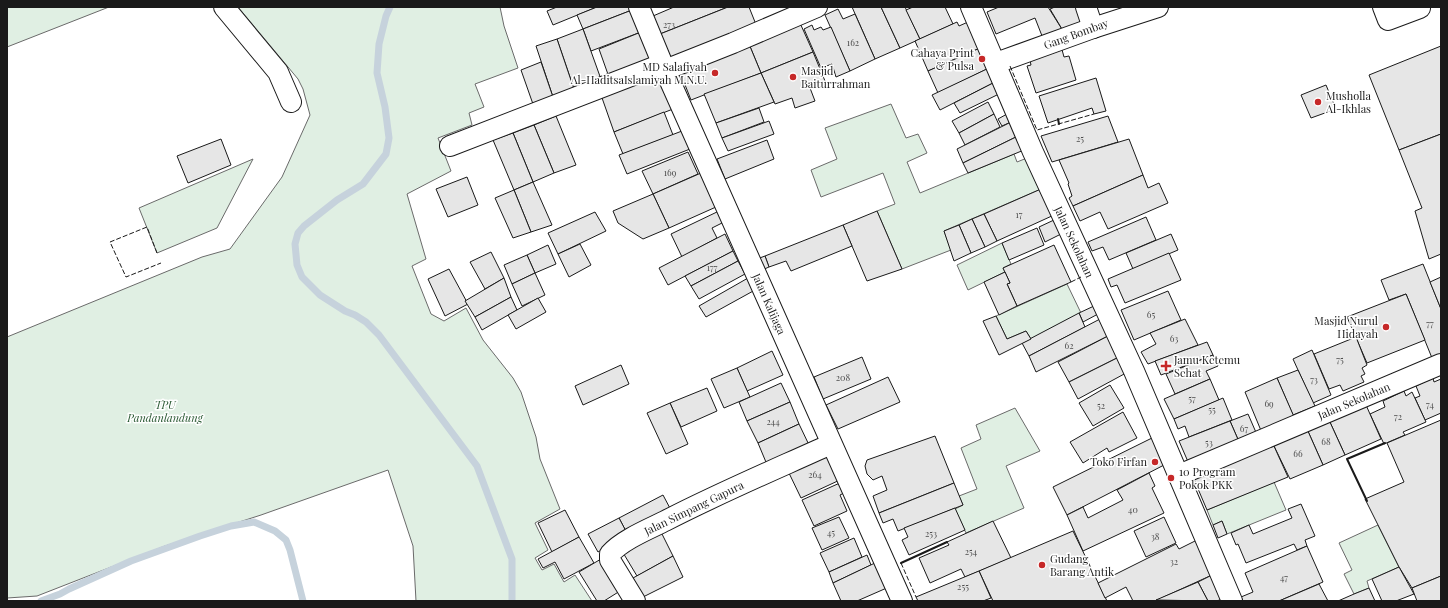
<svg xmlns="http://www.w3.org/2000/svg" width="1448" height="608" viewBox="0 0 1448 608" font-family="'Playfair Display',serif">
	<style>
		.green { fill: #e0efe3; stroke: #6a6a6a }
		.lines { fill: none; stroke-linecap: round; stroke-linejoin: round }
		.stream { stroke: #c6d2dc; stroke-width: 7 }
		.building { fill: #e6e6e6; stroke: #1a1a1a }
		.street-casing { stroke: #1a1a1a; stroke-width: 22 }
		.street { stroke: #fff; stroke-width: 20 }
		.fence { stroke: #1a1a1a; stroke-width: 1; stroke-dasharray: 5 2; stroke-linecap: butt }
		.wall { stroke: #1a1a1a; stroke-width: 2 }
		.poi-dot { fill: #c62828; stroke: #fff; stroke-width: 1.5 }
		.labels { text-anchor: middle; stroke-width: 3; stroke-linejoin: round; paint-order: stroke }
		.number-label { font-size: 9px; fill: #4d4d4d }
		.street-label { font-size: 11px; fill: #1a1a1a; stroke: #fff }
		.poi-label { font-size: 11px; fill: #1a1a1a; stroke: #fff; text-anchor: start }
		.park-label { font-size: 11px; font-style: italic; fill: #2b5a34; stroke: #fff }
	</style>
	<rect width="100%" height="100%" fill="#fff"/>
	<g class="green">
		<polygon points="7,7 109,7 7,47"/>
		<polygon points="238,7 500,7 504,26 518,68 475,84 484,107 469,113 472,125 438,138 451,171 407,194 426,259 412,266 431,314 444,321 466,308 483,340 513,378 521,392 536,437 540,459 560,509 535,523 548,550 535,558 542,570 554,564 564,582 575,575 592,601 416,601 413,546 388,470 261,515 165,546 37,596 7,598 7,337 202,257 230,249 282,177 310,115 303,89 298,79"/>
		<polygon points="891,104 906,138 918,134 927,153 907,162 920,193 1014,154 1017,162 1027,158 1041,189 944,231 951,250 902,269 877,211 895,204 883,173 821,197 811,170 837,159 825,128"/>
		<polygon points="253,159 217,228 157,253 139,208"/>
		<polygon points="1002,243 1011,264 1003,268 1005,272 968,290 957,265"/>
		<polygon points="1067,284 1081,313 1031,339 1026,331 1007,339 996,316"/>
		<polygon points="1015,408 1040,451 1006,466 1024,508 966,533 955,509 963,505 959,496 977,489 961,448 981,439 976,425"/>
		<polygon points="1274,482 1286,510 1227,534 1222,521 1213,525 1207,510"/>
		<polygon points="1378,525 1399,567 1367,581 1369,588 1354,594 1344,574 1352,570 1339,543"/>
	</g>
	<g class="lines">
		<g class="stream">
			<polyline points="390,7 386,16 379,44 377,73 385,107 389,138 386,154 363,184 337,200 304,226 298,233 295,244 297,265 302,277 320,295 345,311 355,315 366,322 379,335 477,466 512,559 512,601"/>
			<polyline points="41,601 60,594 69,589 131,561 200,536 231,526 254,522 275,531 286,540 290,550 303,601"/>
		</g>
	</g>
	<g class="building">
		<polygon points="557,7 597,7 553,25 547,11"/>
		<polygon points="597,7 631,7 632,10 583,29 577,15"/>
		<polygon points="674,7 728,7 660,34 653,16"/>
		<polygon points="728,7 749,7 757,27 672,60 660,34"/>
		<polygon points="852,7 881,7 900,48 875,59"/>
		<polygon points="881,7 905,7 920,39 900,48"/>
		<polygon points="913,7 945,7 953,24 920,39 906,10"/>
		<polygon points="999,7 1048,7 1065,34 1044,41 1035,18 996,34 987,12"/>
		<polygon points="1055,7 1082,7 1089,26 1065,34 1050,9"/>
		<polygon points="838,9 843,19 855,14 875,59 850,71 825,15"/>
		<polygon points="632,10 641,32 591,51 583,29"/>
		<polygon points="957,22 959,26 968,22 980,48 928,71 915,41"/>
		<polygon points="800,23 813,52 761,73 749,44"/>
		<polygon points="812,25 814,30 821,27 823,30 831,27 850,71 836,77 832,64 821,68 804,29"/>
		<polygon points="583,29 602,82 575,92 557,39"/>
		<polygon points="641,32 654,64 610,80 599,49"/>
		<polygon points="557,39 575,92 554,100 536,46"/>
		<polygon points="749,44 761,73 691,100 680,72"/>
		<polygon points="1061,46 1064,57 1069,56 1076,80 1036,93 1027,66 1031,65 1029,56"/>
		<polygon points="1441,46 1441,134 1399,150 1369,75"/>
		<polygon points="980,48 989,68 938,93 928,71"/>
		<polygon points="813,52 825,81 810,88 815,101 795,108 792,98 775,104 761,73"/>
		<polygon points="541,62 554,100 534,107 521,70"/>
		<polygon points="989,68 995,82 940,110 932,95"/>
		<polygon points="658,73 673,109 614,132 601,95"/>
		<polygon points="761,73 774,102 716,123 704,94"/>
		<polygon points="1096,78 1106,111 1094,114 1092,108 1048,123 1039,96"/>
		<polygon points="995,82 1001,93 960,113 954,103"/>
		<polygon points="1326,85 1336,109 1311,118 1301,95"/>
		<polygon points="988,102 994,114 959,133 952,121"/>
		<polygon points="759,108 764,122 722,138 716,123"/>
		<polygon points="664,112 673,135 623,154 614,132"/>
		<polygon points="994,114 1000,127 965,145 959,133"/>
		<polygon points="1007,114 1011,122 1002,126 998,119"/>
		<polygon points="556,116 576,165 554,173 534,125"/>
		<polygon points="1108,116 1118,142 1052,162 1041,136"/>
		<polygon points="769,121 774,134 728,151 722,138"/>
		<polygon points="1011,122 1018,136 963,163 957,149"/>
		<polygon points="534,125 554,173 533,182 513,133"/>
		<polygon points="682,131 690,149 627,174 619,155"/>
		<polygon points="513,133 533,182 514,190 493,140"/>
		<polygon points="1441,134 1441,254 1429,259 1415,211 1422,208 1399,150"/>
		<polygon points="1018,136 1024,150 968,173 963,163"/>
		<polygon points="221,139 231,165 188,183 177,156"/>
		<polygon points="1129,139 1143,175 1073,206 1069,198 1072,196 1068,184 1069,183 1059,160"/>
		<polygon points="767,140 774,159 725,179 717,159"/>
		<polygon points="688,152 698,174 653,194 642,171"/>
		<polygon points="701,173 716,207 669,228 653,194"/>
		<polygon points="1143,175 1148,188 1159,183 1168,203 1108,229 1100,212 1080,221 1073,206"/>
		<polygon points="467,177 478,205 448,217 436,189"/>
		<polygon points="533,182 552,225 531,232 514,190"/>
		<polygon points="1041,189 1054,215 997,241 984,214"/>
		<polygon points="514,190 531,232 513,238 495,198"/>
		<polygon points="653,194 669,228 643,239 618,223 613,211"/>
		<polygon points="719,211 724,222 712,228 717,238 682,257 671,234"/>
		<polygon points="877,211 902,269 867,281 843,225"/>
		<polygon points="595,212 606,231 558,254 548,233"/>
		<polygon points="984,214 997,241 985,247 972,219"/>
		<polygon points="1146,217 1156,240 1109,260 1103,247 1092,251 1088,242"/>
		<polygon points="972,219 985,247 971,253 959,225"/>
		<polygon points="1054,220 1061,234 1045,242 1039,227"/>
		<polygon points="843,225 852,246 791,271 786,261 769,267 765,256"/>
		<polygon points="959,225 971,253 954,261 944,231"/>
		<polygon points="1037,228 1044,245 1009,260 1002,243"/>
		<polygon points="725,234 733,251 668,285 659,268"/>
		<polygon points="1171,234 1178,250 1133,269 1126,253"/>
		<polygon points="580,244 591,265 569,277 558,254"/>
		<polygon points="548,245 556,264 535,273 527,255"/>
		<polygon points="1054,245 1071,282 1017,306 1007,284 1010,283 1003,268"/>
		<polygon points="733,251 738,261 691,286 685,276"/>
		<polygon points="491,252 504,278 485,289 470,262"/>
		<polygon points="1169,253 1181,280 1125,303 1117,285 1111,287 1108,279"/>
		<polygon points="527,255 535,273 512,284 504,265"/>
		<polygon points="765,256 769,267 762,270 757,259"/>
		<polygon points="738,261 745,274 699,299 691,286"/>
		<polygon points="1423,264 1441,309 1441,354 1432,358 1406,294 1389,300 1381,280"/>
		<polygon points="449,269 468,304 445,316 428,279"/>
		<polygon points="1005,272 1010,283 1007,284 1017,306 999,315 984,282"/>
		<polygon points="535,273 545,295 522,306 512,284"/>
		<polygon points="1441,277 1441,309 1430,282"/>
		<polygon points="504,278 511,297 475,317 465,301"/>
		<polygon points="748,278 755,290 706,317 699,306"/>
		<polygon points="1168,291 1181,320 1134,340 1121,310"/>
		<polygon points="1406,294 1425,340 1367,363 1347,317"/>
		<polygon points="511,297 517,310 482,330 475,317"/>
		<polygon points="538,298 546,312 516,329 508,315"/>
		<polygon points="1094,306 1098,314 1083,322 1079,313"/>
		<polygon points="1079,313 1085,327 1029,356 1022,343"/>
		<polygon points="996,316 1007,339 1026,331 1031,339 999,355 983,321"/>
		<polygon points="1100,319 1108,336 1036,372 1029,356"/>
		<polygon points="1185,319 1198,345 1148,364 1141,352 1156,344 1150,333"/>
		<polygon points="1108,336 1119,357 1069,382 1058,362"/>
		<polygon points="1356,337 1367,365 1362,368 1365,374 1361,376 1364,382 1343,391 1340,385 1329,389 1314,354"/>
		<polygon points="1207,342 1213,355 1161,375 1155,361"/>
		<polygon points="1312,350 1331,395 1313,403 1293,359"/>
		<polygon points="772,351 783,375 747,391 737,368"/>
		<polygon points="1213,355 1218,366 1206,371 1210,379 1175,394 1166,374"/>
		<polygon points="862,357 871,379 823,399 814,377"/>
		<polygon points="1119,357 1126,373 1078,399 1069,382"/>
		<polygon points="621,365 629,384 583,405 575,386"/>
		<polygon points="737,368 750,397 724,408 711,379"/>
		<polygon points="1298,370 1315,406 1293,415 1277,378"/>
		<polygon points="888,377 900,402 838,429 826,405"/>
		<polygon points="1277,378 1295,419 1262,433 1245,392"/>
		<polygon points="1433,378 1434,382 1441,379 1441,413 1425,420 1415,398 1420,396 1416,386"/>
		<polygon points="1210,379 1219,400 1174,419 1164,399"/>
		<polygon points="781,383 790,402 747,421 739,402"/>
		<polygon points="1110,385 1124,408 1093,426 1079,403"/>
		<polygon points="707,388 717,411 681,427 670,403"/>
		<polygon points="1404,391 1406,396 1412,392 1426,422 1403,432 1405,435 1384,444 1370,414 1385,407 1383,401"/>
		<polygon points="1223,398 1232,420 1189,437 1185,426 1178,429 1174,419"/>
		<polygon points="790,402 799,424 758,443 747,421"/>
		<polygon points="670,403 688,444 666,454 647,413"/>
		<polygon points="1366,405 1381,439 1345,455 1329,420"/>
		<polygon points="1123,412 1137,438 1109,452 1107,448 1083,463 1070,442"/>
		<polygon points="1248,414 1258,437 1240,444 1230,421"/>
		<polygon points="1329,420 1345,455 1323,465 1307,429"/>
		<polygon points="1441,420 1441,576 1412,588 1399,567 1365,499 1404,482 1387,443"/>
		<polygon points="1230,421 1240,444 1189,464 1179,441"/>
		<polygon points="799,424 810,447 768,467 758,443"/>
		<polygon points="1307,429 1323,465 1290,479 1273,444"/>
		<polygon points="935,436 954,483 879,513 873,496 887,490 882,476 873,480 867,474 865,466 867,460"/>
		<polygon points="1154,437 1166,464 1067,515 1053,487"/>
		<polygon points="1273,444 1288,477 1207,510 1193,477"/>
		<polygon points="830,452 842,479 801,498 788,471"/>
		<polygon points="1149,473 1155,486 1152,488 1164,513 1083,551 1067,515 1083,507 1088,518 1123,500 1117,490"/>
		<polygon points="842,482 846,492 840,495 847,511 814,526 802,500"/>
		<polygon points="954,483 963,505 898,531 893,519 883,523 879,513"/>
		<polygon points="663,495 672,512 628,535 619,518"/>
		<polygon points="1301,504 1315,536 1305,540 1307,546 1297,550 1294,544 1246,563 1238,544 1236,545 1231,533 1249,525 1253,534 1292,518 1288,509"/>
		<polygon points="955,508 965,530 909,555 902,540 908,537 904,528"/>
		<polygon points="565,510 579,537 552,552 538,523"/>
		<polygon points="839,517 849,538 822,550 812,528"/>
		<polygon points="1164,517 1176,543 1146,557 1134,531"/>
		<polygon points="619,518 628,535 598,552 588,534"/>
		<polygon points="993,521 1011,558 965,577 961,569 930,583 919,558 949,545 947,542"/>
		<polygon points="1222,521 1227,534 1218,538 1213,525"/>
		<polygon points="660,530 673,556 637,576 622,551"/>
		<polygon points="1073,531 1107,601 993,601 979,571"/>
		<polygon points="579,537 594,563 564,579 555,562 543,568 538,559"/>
		<polygon points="854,538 862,557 829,572 820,553"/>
		<polygon points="1197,540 1212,575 1155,601 1133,601 1126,587 1105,598 1098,583 1176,544 1179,549"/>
		<polygon points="1307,546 1323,582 1279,601 1243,601 1241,597 1253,592 1245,573"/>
		<polygon points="867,555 871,565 833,583 829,572"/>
		<polygon points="673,556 683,577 643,597 633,578"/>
		<polygon points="601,559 620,591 604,601 597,601 579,572"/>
		<polygon points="877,562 889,587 857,601 841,601 833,583"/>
		<polygon points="1399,567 1414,594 1396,601 1382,601 1372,579"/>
		<polygon points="979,571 991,598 983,601 918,601 916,597"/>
		<polygon points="1212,575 1224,598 1217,601 1208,601 1198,582"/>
		<polygon points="1441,576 1441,601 1417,601 1412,588"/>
		<polygon points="1198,582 1208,601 1156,600"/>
		<polygon points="1319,584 1328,601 1279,601"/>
		<polygon points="1369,588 1375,601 1338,601 1354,594"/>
	</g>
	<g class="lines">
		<g class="street-casing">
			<g id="street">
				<polyline points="224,7 278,72 291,102"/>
				<polyline points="639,7 665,70 902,601"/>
				<polyline points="971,7 1033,152 1134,371 1232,601"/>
				<polyline points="1086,7 1093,28"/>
				<polyline points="1383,7 1388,20 1420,8"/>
				<polyline points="996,63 1093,28 1158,7"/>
				<polyline points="665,70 733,43 817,7"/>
				<polyline points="450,146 662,64"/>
				<polyline points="1179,475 1441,364"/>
				<path d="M635,601L610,560V554C622,540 649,529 665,521C719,493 776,469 831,444"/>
			</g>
		</g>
		<use href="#street" class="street"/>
		<g class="fence">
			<polyline points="1010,66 1037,130 1094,114"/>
			<polyline points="157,253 147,227 110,242 126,277 161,263"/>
			<polyline points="1071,282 1081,277"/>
			<polyline points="901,563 916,597"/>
		</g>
		<g class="wall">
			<polyline points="1058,119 1059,124"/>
			<polyline points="1367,501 1347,459 1385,443"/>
			<polyline points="901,563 947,542"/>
		</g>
	</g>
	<g class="poi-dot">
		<circle cx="982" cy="59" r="4"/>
		<circle cx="715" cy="73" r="4"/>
		<circle cx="793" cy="77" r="4"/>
		<circle cx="1318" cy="102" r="4"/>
		<circle cx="1386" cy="327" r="4"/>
		<path d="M1164 360h4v4h4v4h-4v4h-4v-4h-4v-4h4z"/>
		<circle cx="1155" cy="462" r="4"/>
		<circle cx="1171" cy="478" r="4"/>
		<circle cx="1042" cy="565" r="4"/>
	</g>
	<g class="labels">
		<g class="number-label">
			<text x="669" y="28">273</text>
			<text x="853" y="46">162</text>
			<text x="1080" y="142">25</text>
			<text x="670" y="176">169</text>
			<text x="1019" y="218">17</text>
			<text x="712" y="271">177</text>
			<text x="1151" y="318">65</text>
			<text x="1430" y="327">77</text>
			<text x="1174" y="342">63</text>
			<text x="1069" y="349">62</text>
			<text x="1340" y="363">75</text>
			<text x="843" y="381">208</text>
			<text x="1314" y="383">73</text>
			<text x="1192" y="402">57</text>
			<text x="1269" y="407">69</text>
			<text x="1430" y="408">74</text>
			<text x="1101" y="409">52</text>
			<text x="1212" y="413">55</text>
			<text x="1398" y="420">72</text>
			<text x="773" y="425">244</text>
			<text x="1244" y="432">67</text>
			<text x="1326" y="445">68</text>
			<text x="1209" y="446">53</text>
			<text x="1298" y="457">66</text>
			<text x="815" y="478">264</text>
			<text x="1133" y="513">40</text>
			<text x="831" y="536">45</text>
			<text x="931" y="537">253</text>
			<text x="1155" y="540">38</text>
			<text x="971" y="555">254</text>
			<text x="1174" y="565">32</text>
			<text x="1284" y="581">47</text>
			<text x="963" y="590">255</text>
		</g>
		<g class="street-label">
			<text transform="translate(1076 34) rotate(-20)" y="4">Gang Bombay</text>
			<text transform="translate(1074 242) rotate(65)" y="4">Jalan Sekolahan</text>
			<text transform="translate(769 304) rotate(66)" y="4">Jalan Kalijaga</text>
			<text transform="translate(1354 401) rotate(-23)" y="4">Jalan Sekolahan</text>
			<text transform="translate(694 508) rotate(-26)" y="4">Jalan Simpang Gapura</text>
		</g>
		<g class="poi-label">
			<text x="974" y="57" text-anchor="end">Cahaya Print<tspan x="974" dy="13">&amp; Pulsa</tspan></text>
			<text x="707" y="71" text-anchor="end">MD Salafiyah<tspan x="707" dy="13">Al-HaditsaIslamiyah M.N.U.</tspan></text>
			<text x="801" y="75">Masjid<tspan x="801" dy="13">Baiturrahman</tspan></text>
			<text x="1326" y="100">Musholla<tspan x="1326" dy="13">Al-Ikhlas</tspan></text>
			<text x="1378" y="325" text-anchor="end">Masjid Nurul<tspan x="1378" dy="13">Hidayah</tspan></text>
			<text x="1174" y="364">Jamu Ketemu<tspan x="1174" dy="13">Sehat</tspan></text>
			<text x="1147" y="466" text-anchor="end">Toko Firfan</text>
			<text x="1179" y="476">10 Program<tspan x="1179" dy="13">Pokok PKK</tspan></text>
			<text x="1050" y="563">Gudang<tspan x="1050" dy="13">Barang Antik</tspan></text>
		</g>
		<g class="park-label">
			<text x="165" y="409">TPU<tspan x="165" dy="13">Pandanlandung</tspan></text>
		</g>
	</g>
	<rect width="1448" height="608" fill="none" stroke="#1a1a1a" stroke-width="16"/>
</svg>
